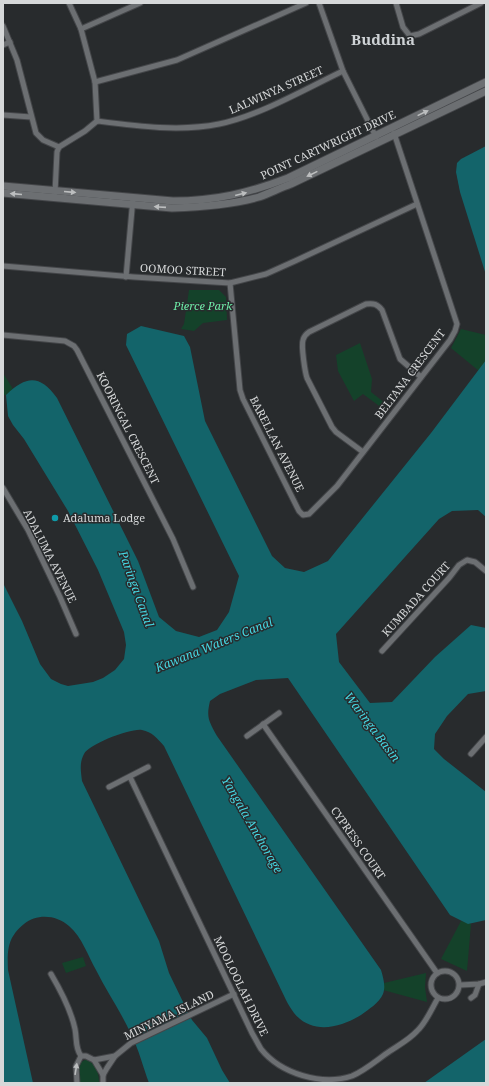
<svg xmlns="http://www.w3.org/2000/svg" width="489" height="1086" viewBox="0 0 489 1086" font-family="'Noto Serif',serif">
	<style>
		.green { fill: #14422a }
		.water { fill: #13646a }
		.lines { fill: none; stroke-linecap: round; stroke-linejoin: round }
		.minor-casing { stroke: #444649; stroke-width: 7 }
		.secondary-casing { stroke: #444649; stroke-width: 9 }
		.minor { stroke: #6c6f72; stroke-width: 5 }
		.secondary { stroke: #6c6f72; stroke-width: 7 }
		.oneway { fill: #bcbebf }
		.culture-dot { fill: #0f9aa8; stroke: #282b2d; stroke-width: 1.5 }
		.labels { text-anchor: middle; stroke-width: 3; stroke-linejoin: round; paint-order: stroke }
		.street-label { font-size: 11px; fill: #d6d8d9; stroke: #282b2d }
		.park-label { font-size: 11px; font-style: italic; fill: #6eeea8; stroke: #282b2d }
		.poi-label { font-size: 11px; fill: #d6d8d9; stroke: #282b2d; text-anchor: start }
		.water-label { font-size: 12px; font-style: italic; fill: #45d7e2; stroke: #282b2d }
		.district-label { font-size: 15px; font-weight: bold; fill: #ced2d5; stroke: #282b2d }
	</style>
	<rect width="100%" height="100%" fill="#282b2d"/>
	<g class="green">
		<polygon points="189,290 219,290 226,297 227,320 203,323 194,331 181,329 184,324"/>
		<polygon points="461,329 486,335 486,360 479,371 451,348"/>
		<polygon points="360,343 372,379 371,392 390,407 386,411 363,394 354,401 338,371 336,355"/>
		<polygon points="3,373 13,389 6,395 3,395"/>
		<polygon points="461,921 471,924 467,971 441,959"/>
		<polygon points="83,957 86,966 66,973 62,963"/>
		<polygon points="426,973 425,987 427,1002 383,990 384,983"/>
		<path d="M87,1059C96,1064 99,1073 99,1083H80L78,1073L81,1062Z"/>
	</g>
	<g class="water">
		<polygon points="486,146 486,275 460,192 456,172 457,163 461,159"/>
		<path d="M141,326L184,336L190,347L205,421L272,556L285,568L304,572L328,561L431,433L486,360V517L478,510L452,511L439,519L336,634L339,662L370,703L392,702L435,657L471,625L486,628V691L468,694L447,716L435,734L434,749L444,759L486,792V920L468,924L450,915L288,678L256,680L220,694L210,701C206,718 209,721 217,736L381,970C383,977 386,986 383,994C379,1003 369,1009 361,1015C340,1028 312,1035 294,1013C291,1009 288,1004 286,1000L164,746C157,738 152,732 142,730C131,728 89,744 84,754C79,763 81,772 82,781L159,941L169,973L185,1006L192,1020L207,1038L222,1070L230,1083H149C143,1067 139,1050 131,1034C121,1012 107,992 96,970C88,956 82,937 69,926C57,915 37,913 24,924C8,937 7,949 8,970L33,1083H3V583L22,621L40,664L51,679L61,684L68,686L93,682L103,678L115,670L124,659L126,645L124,632L98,570L68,511L24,439L13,425L8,416L6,395C27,375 40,375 57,398L138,561L159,617L176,631L199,637L217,630L229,612L239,576L126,345L127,334Z"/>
		<polygon points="486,1039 486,1083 424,1083"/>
	</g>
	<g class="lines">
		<g class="minor-casing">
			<g id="minor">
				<polyline points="319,3 343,71 376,137"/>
				<polyline points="396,3 403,27 410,36 419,34 481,3"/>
				<polyline points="3,26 17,60 36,133 43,140 59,147"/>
				<polyline points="81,29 140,3"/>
				<polyline points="3,45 10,42"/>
				<polyline points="95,82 177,60 306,3"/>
				<polyline points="3,115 31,117"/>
				<path d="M97,121C136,126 180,132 219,124C259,116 305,89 343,71"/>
				<polyline points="59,147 85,131 97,121 95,82 81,29 69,3"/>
				<polyline points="55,193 57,152 59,147"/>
				<polyline points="3,266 134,277 230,283 266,274 295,261 417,204"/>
				<polyline points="126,277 133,198"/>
				<polyline points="230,283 240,390 243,399 299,511 303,515 309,514 337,486 450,340 455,331 457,324 394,133"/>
				<polyline points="3,335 65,341 74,346 77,350 173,539 193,587"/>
				<path d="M363,452L336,432L332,427L307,378C305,372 301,346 303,340C304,336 306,334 309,332L366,304C374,303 377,304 382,310L400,359L421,377"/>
				<polyline points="3,488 28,530 60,597 76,634"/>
				<polyline points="382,651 449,578 459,565 467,560 475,562 486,571"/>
				<polyline points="263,724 437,973"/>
				<polyline points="247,736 279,713"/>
				<polyline points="471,754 486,737"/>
				<path d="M130,777L252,1033C255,1038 258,1044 261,1049C281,1074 322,1086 352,1076C366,1070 378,1059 390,1051C399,1045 410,1039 417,1031C426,1023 432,1008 438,998"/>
				<polyline points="109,787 148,767"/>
				<circle cx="445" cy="985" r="14"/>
				<path d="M51,974C61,991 71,1010 75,1029C77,1039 75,1048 81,1056"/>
				<polyline points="460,985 479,984 486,982"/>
				<polyline points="471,998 475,995 479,984"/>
				<polyline points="81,1056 86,1056 94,1060 115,1056"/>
				<polyline points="94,1060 103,1075"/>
				<polyline points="77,1083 76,1066 81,1056"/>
				<polyline points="103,1083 103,1075 107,1068 115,1056 131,1043 234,994"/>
			</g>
		</g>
		<g class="secondary-casing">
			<g id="secondary">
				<path d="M3,186L173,201C215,201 249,193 288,178L486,82"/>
				<path d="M3,193L172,208C201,207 231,205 259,197C270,193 280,188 291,184L486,91"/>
			</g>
		</g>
		<use href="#minor" class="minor"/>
		<use href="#secondary" class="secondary"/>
	</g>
	<defs><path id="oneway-solid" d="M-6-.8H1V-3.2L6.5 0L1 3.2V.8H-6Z"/></defs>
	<g class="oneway">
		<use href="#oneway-solid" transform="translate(423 113) rotate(-26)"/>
		<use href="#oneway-solid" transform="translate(312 174) rotate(154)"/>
		<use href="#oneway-solid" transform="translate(70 192) rotate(5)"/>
		<use href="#oneway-solid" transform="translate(16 194) rotate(-175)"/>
		<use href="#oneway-solid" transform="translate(241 194) rotate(-14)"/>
		<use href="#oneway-solid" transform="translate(160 207) rotate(-176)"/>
		<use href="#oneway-solid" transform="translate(76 1069) rotate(-81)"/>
	</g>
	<circle class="culture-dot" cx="55" cy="518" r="4"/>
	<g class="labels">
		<g class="street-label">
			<text transform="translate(276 90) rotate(-24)" y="4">LALWINYA STREET</text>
			<text transform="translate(328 145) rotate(-25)" y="4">POINT CARTWRIGHT DRIVE</text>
			<text transform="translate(183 270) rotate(3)" y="4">OOMOO STREET</text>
			<text transform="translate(410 374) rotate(-53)" y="4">BELTANA CRESCENT</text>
			<text transform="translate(128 428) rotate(63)" y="4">KOORINGAL CRESCENT</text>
			<text transform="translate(277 444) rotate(63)" y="4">BARELLAN AVENUE</text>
			<text transform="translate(50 556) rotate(63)" y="4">ADALUMA AVENUE</text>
			<text transform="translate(416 599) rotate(-48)" y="4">KUMBADA COURT</text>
			<text transform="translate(358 843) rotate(55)" y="4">CYPRESS COURT</text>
			<text transform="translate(241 986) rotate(64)" y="4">MOOLOOLAH DRIVE</text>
			<text transform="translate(169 1015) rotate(-26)" y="4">MINYAMA ISLAND</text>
		</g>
		<g class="park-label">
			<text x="203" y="310">Pierce Park</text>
		</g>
		<g class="poi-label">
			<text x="63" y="522">Adaluma Lodge</text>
		</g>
		<g class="water-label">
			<text transform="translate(136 589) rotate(70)" y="4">Paringa Canal</text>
			<text transform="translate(214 645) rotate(-22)" y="4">Kawana Waters Canal</text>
			<text transform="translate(372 727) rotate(53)" y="4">Waringa Basin</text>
			<text transform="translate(252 825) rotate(60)" y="4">Yangala Anchorage</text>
		</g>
		<g class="district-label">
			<text x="383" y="45">Buddina</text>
		</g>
	</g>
	<rect width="489" height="1086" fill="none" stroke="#d6d8d9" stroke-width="8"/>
</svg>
